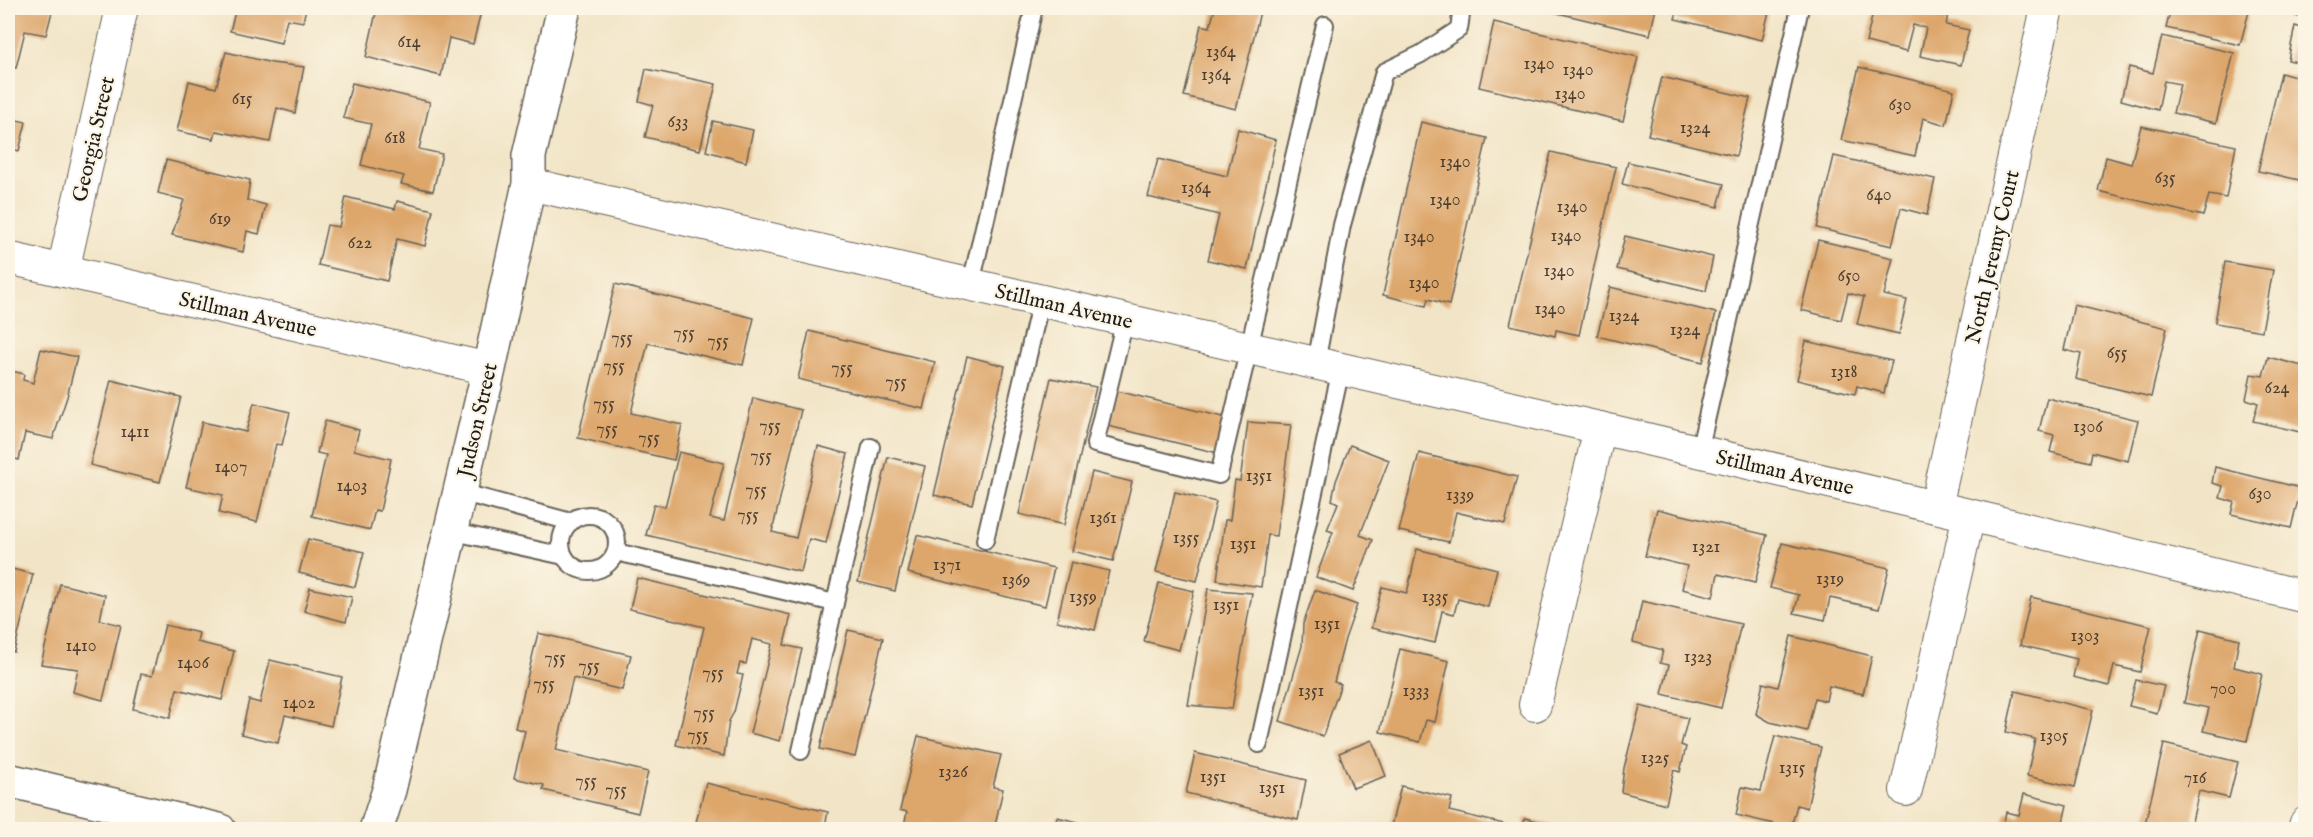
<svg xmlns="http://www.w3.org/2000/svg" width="2313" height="837" viewBox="0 0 2313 837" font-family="'IM FELL English',serif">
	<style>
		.building { fill: #dda66a }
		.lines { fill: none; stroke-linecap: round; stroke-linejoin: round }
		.lane-casing { stroke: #676258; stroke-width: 20 }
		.street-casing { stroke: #676258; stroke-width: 34 }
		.secondary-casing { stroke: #676258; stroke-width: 36 }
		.lane { stroke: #fff; stroke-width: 16 }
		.street { stroke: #fff; stroke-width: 32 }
		.secondary { stroke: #fff; stroke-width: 33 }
		.labels { text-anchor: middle; stroke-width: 4.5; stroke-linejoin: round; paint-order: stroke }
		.number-label { font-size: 18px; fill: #4c3e30 }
		.street-label { font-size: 21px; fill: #1c1c1c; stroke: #fcf5e5 }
	</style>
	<rect width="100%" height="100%" fill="#fcf5e5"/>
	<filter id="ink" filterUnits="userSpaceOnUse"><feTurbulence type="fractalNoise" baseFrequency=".0167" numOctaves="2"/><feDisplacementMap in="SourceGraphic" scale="12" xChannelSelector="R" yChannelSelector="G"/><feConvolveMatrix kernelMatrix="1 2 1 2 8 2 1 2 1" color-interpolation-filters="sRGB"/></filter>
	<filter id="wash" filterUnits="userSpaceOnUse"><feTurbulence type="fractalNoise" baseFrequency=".008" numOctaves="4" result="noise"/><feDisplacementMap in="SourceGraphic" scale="24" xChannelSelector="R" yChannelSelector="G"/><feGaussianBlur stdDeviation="1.35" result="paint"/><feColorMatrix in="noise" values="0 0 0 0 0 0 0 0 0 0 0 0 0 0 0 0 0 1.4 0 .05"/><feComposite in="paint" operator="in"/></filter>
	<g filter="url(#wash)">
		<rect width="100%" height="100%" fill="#f2e5c7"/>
		<g id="blocks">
			<g class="building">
				<polygon points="8,8 53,8 46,35 25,31 16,68 8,66"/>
				<polygon points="236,8 306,8 303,22 287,19 281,43 230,31"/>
				<polygon points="377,8 482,8 473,44 449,38 441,76 366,57"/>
				<polygon points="1215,8 1261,8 1236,109 1184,96 1201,25 1210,27"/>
				<polygon points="1537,8 1656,8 1650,35"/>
				<polygon points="1678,8 1770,8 1762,40 1675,19"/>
				<polygon points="1874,8 1949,8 1946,25 1969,30 1961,65 1920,56 1926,28 1913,25 1906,52 1866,42"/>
				<polygon points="2171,8 2250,8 2240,45 2166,28"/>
				<polygon points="2297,8 2306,8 2306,18 2295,16"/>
				<polygon points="1494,22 1638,57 1623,121 1479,87"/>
				<polygon points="2295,26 2306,29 2306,64 2288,60"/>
				<polygon points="2162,36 2234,53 2216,123 2173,113 2180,84 2164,81 2158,110 2121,100 2129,67 2153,73"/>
				<polygon points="226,52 272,63 304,67 295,113 277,108 270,142 216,131 214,139 177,131 189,81 216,88"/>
				<polygon points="1859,67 1954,90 1946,125 1923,118 1915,156 1841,140"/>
				<polygon points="646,69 716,84 700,150 645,137 653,105 639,101"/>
				<polygon points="2281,73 2306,80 2304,181 2258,171"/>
				<polygon points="1662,77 1750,98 1736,156 1648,135"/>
				<polygon points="352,83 430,102 419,149 442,154 433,191 401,184 404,176 361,165 371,124 343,118"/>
				<polygon points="8,118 26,122 19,151 8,148"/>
				<polygon points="713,121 753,130 746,162 706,151"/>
				<polygon points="1421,122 1487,138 1449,305 1428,299 1426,306 1383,295"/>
				<polygon points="2141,126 2236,146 2226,198 2209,195 2203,216 2098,191 2106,157 2131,164"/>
				<polygon points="1238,129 1276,140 1247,269 1208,260 1219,215 1148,197 1158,159 1227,176"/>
				<polygon points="1551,152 1616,167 1579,335 1556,330 1555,336 1510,325"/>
				<polygon points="1834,156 1935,179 1927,215 1901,208 1892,246 1817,228"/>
				<polygon points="166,160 250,180 247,200 266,205 259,234 247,231 243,252 172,235 184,200 158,193"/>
				<polygon points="1628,162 1724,184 1718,207 1622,184"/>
				<polygon points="346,197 395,209 397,201 433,210 425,246 397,239 387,281 318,265 327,225 339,227"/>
				<polygon points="1625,236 1713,257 1706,291 1617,269"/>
				<polygon points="1818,240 1893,258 1884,295 1907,300 1899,334 1857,324 1864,297 1848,293 1841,320 1801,310"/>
				<polygon points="2225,262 2273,270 2262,331 2215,323"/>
				<polygon points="615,284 754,318 743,365 648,343 631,413 682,425 674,460 578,438"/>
				<polygon points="1610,287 1716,313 1703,362 1597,336"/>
				<polygon points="2074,305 2167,328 2151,397 2076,379 2081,354 2064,350"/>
				<polygon points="809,331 935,362 924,409 798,379"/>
				<polygon points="1806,341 1892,361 1884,393 1857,386 1855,394 1797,380"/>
				<polygon points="41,349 77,357 67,397 53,439 25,433 19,460 8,457 8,370 24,374 23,380 33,383"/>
				<polygon points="967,356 1005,366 972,504 934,495"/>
				<polygon points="2268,357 2306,367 2306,410 2300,432 2253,421 2258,403 2246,399 2251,374 2263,376"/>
				<polygon points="1051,378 1096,387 1064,525 1019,514"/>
				<polygon points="111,380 181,397 160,482 90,465"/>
				<polygon points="1117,391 1227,418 1218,453 1108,426"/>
				<polygon points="753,398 801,410 772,532 796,538 818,446 848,454 826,543 809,539 801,572 646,535 654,504 665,507 679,452 724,463 710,518 724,521"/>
				<polygon points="2047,398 2138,420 2128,461 2092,452 2090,462 2050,452 2054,435 2039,431"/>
				<polygon points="254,403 290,412 282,445 276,444 257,522 219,513 223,495 186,487 202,422 246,432"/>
				<polygon points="325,421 359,430 354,450 391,459 380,511 375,510 370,530 312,516 326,455 317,453"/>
				<polygon points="1248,422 1291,425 1276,536 1268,535 1261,587 1217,580 1225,520 1230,520 1235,480 1240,481"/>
				<polygon points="1350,445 1389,460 1360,535 1373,540 1353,591 1316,577 1333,532 1327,530 1338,503 1332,500 1336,481"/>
				<polygon points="1419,453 1517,477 1505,524 1456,512 1449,542 1399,531"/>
				<polygon points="888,457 925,466 895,591 858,582"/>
				<polygon points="2215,467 2301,488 2291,528 2231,514 2234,502 2220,498 2223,486 2212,483"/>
				<polygon points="1092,472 1132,482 1113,561 1072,551"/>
				<polygon points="1175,492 1216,502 1197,581 1156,572"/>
				<polygon points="1657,509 1767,535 1755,583 1718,574 1713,597 1682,589 1687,566 1645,556"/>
				<polygon points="917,535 1054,568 1045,606 908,573"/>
				<polygon points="308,539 364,552 355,587 299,573"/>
				<polygon points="1782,543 1889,568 1879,609 1830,598 1825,620 1794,613 1799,595 1770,588"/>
				<polygon points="1417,549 1497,569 1488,607 1458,599 1454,614 1442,611 1435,643 1371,628 1382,587 1407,593"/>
				<polygon points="1071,562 1109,571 1095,630 1057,621"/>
				<polygon points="8,568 33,574 14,652 8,650"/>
				<polygon points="637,578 791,615 784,645 802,649 780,741 750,733 772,644 752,639 746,664 740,663 737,674 743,675 734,712 729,721 724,756 676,745 704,627 630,609"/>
				<polygon points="1159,583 1194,591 1179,650 1144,641"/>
				<polygon points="60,584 105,595 100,620 121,625 103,700 73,692 78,669 41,664"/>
				<polygon points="310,588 352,597 346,622 304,611"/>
				<polygon points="1208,589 1252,593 1232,709 1188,705"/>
				<polygon points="1315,590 1357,605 1345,639 1334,682 1341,684 1323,736 1280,721 1302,646 1303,624"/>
				<polygon points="2031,597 2151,626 2140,672 2114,666 2109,686 2073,677 2077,659 2020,645"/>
				<polygon points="1642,601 1741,624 1721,708 1662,694 1669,665 1660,663 1663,650 1633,642"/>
				<polygon points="165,625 199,633 197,642 234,651 222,700 177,689 170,718 133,709 141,674 152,676"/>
				<polygon points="2200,629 2239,639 2234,667 2262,674 2247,741 2203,731 2209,708 2184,703"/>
				<polygon points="848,630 883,638 855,757 820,749"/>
				<polygon points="538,633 631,655 622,690 573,678 556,750 648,772 638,813 543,790 544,785 514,778 525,731 515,728"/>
				<polygon points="1791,636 1872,656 1863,694 1829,686 1826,701 1815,698 1807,731 1770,722 1756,714 1763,683 1778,687"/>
				<polygon points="1400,649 1449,661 1435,722 1426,720 1420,742 1380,732"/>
				<polygon points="270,660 342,677 331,726 285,715 278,743 241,734 249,700 260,703"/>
				<polygon points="2136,680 2164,686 2157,713 2129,706"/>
				<polygon points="2015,691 2093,710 2075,787 2027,776 2035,739 2006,732"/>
				<polygon points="1640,706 1688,718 1681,745 1686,747 1680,772 1674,770 1666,804 1621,792 1624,768"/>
				<polygon points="918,736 1001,755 993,787 1003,789 994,830 903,830 907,812 900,810"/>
				<polygon points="1775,736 1821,747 1807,808 1797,805 1791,828 1736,815 1742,787 1761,791"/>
				<polygon points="1372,740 1386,776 1353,788 1339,753"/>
				<polygon points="2164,744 2238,762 2229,798 2199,791 2190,830 2144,828"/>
				<polygon points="1195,753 1306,780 1298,820 1186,793"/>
				<polygon points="706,783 828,812 824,830 694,830"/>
				<polygon points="1401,786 1452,798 1449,811 1504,824 1502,830 1390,830"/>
				<polygon points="2024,794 2067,805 2061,830 2002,830 2006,812 2019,815"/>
				<polygon points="1057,817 1078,822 1076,830 1054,830"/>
				<polygon points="1525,818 1570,829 1570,830 1522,830"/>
			</g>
		</g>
	</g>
	<g filter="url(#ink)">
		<use href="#blocks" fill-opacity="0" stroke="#676258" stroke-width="1.5"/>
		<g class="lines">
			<g class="lane-casing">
				<g id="lane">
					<polyline points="971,284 1034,8"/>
					<polyline points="1125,320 1095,444 1219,475 1325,25"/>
					<polyline points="1316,363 1342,225 1384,72 1421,54 1459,29 1462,8"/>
					<polyline points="1699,452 1800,8"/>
					<polyline points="460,492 571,522"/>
					<circle cx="589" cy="543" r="28"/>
					<polyline points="450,531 564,556"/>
					<polyline points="985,540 1041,300"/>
					<polyline points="616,552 835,603 801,751"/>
					<polyline points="835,603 871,447"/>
					<polyline points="1259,744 1341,369"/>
				</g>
			</g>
			<g class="street-casing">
				<g id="street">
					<polyline points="529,184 1600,428"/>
					<polyline points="8,258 489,369"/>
					<polyline points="63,271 122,8"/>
					<polyline points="1936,507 2047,8"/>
					<polyline points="1535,705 1600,428 1969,515 2306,597"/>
					<polyline points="1906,790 1969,515"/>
					<polyline points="2304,830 2306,823"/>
				</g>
			</g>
			<g class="secondary-casing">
				<g id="secondary">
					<polyline points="8,780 219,830"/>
					<polyline points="376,830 389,790 489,369 529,184 529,156 564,8"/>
				</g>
			</g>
			<use href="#lane" class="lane"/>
			<use href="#street" class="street"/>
			<use href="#secondary" class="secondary"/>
		</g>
	</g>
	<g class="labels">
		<g class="number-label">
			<text x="409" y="47">614</text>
			<text x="1221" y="57">1364</text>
			<text x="1539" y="69">1340</text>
			<text x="1578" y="75">1340</text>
			<text x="1216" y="80">1364</text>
			<text x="1570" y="99">1340</text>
			<text x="242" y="104">615</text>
			<text x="1900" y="110">630</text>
			<text x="678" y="127">633</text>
			<text x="1695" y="133">1324</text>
			<text x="395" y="143">618</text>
			<text x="1455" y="167">1340</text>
			<text x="2165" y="183">635</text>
			<text x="1196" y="193">1364</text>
			<text x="1879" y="200">640</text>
			<text x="1445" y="205">1340</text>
			<text x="1572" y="212">1340</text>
			<text x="220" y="224">619</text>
			<text x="1566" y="241">1340</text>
			<text x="1419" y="242">1340</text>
			<text x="360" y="248">622</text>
			<text x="1559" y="276">1340</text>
			<text x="1849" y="281">650</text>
			<text x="1424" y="288">1340</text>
			<text x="1550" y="314">1340</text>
			<text x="1624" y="321">1324</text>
			<text x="1685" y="335">1324</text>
			<text x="684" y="338">755</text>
			<text x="622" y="343">755</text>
			<text x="718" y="346">755</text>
			<text x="2117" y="358">655</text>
			<text x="614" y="371">755</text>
			<text x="842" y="373">755</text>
			<text x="1844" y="377">1318</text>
			<text x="896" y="387">755</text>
			<text x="2277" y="393">624</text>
			<text x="604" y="409">755</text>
			<text x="770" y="431">755</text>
			<text x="2088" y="432">1306</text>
			<text x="607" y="434">755</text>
			<text x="135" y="437">1411</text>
			<text x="649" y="443">755</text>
			<text x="761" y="461">755</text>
			<text x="231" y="472">1407</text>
			<text x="1259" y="481">1351</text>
			<text x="352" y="491">1403</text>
			<text x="756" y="495">755</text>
			<text x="2260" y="499">630</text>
			<text x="1460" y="500">1339</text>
			<text x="748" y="520">755</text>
			<text x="1103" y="523">1361</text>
			<text x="1186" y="543">1355</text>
			<text x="1243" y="549">1351</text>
			<text x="1706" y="552">1321</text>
			<text x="947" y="570">1371</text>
			<text x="1830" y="584">1319</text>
			<text x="1016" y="585">1369</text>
			<text x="1083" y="602">1359</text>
			<text x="1435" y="602">1335</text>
			<text x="1226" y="610">1351</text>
			<text x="1327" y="629">1351</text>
			<text x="2085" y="641">1303</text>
			<text x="81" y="651">1410</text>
			<text x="1698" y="662">1323</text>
			<text x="555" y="663">755</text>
			<text x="193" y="668">1406</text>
			<text x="589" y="671">755</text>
			<text x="713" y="678">755</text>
			<text x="544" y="689">755</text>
			<text x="2223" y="694">700</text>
			<text x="1311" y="696">1351</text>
			<text x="1416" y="696">1333</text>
			<text x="299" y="708">1402</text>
			<text x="704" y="718">755</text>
			<text x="698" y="740">755</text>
			<text x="2054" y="741">1305</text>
			<text x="1655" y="763">1325</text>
			<text x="1792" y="773">1315</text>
			<text x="953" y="777">1326</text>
			<text x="1213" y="782">1351</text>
			<text x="2195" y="783">716</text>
			<text x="586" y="786">755</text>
			<text x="1272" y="793">1351</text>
			<text x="616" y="795">755</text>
		</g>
		<g class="street-label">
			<text transform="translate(93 139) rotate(-77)" y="7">Georgia Street</text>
			<text transform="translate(1992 257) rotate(-77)" y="7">North Jeremy Court</text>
			<text transform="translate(1064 306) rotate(13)" y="7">Stillman Avenue</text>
			<text transform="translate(248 314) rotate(13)" y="7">Stillman Avenue</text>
			<text transform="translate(477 420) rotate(-77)" y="7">Judson Street</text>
			<text transform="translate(1785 472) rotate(13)" y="7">Stillman Avenue</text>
		</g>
	</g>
	<rect width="2313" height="837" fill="none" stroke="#fcf5e5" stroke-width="30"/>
</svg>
